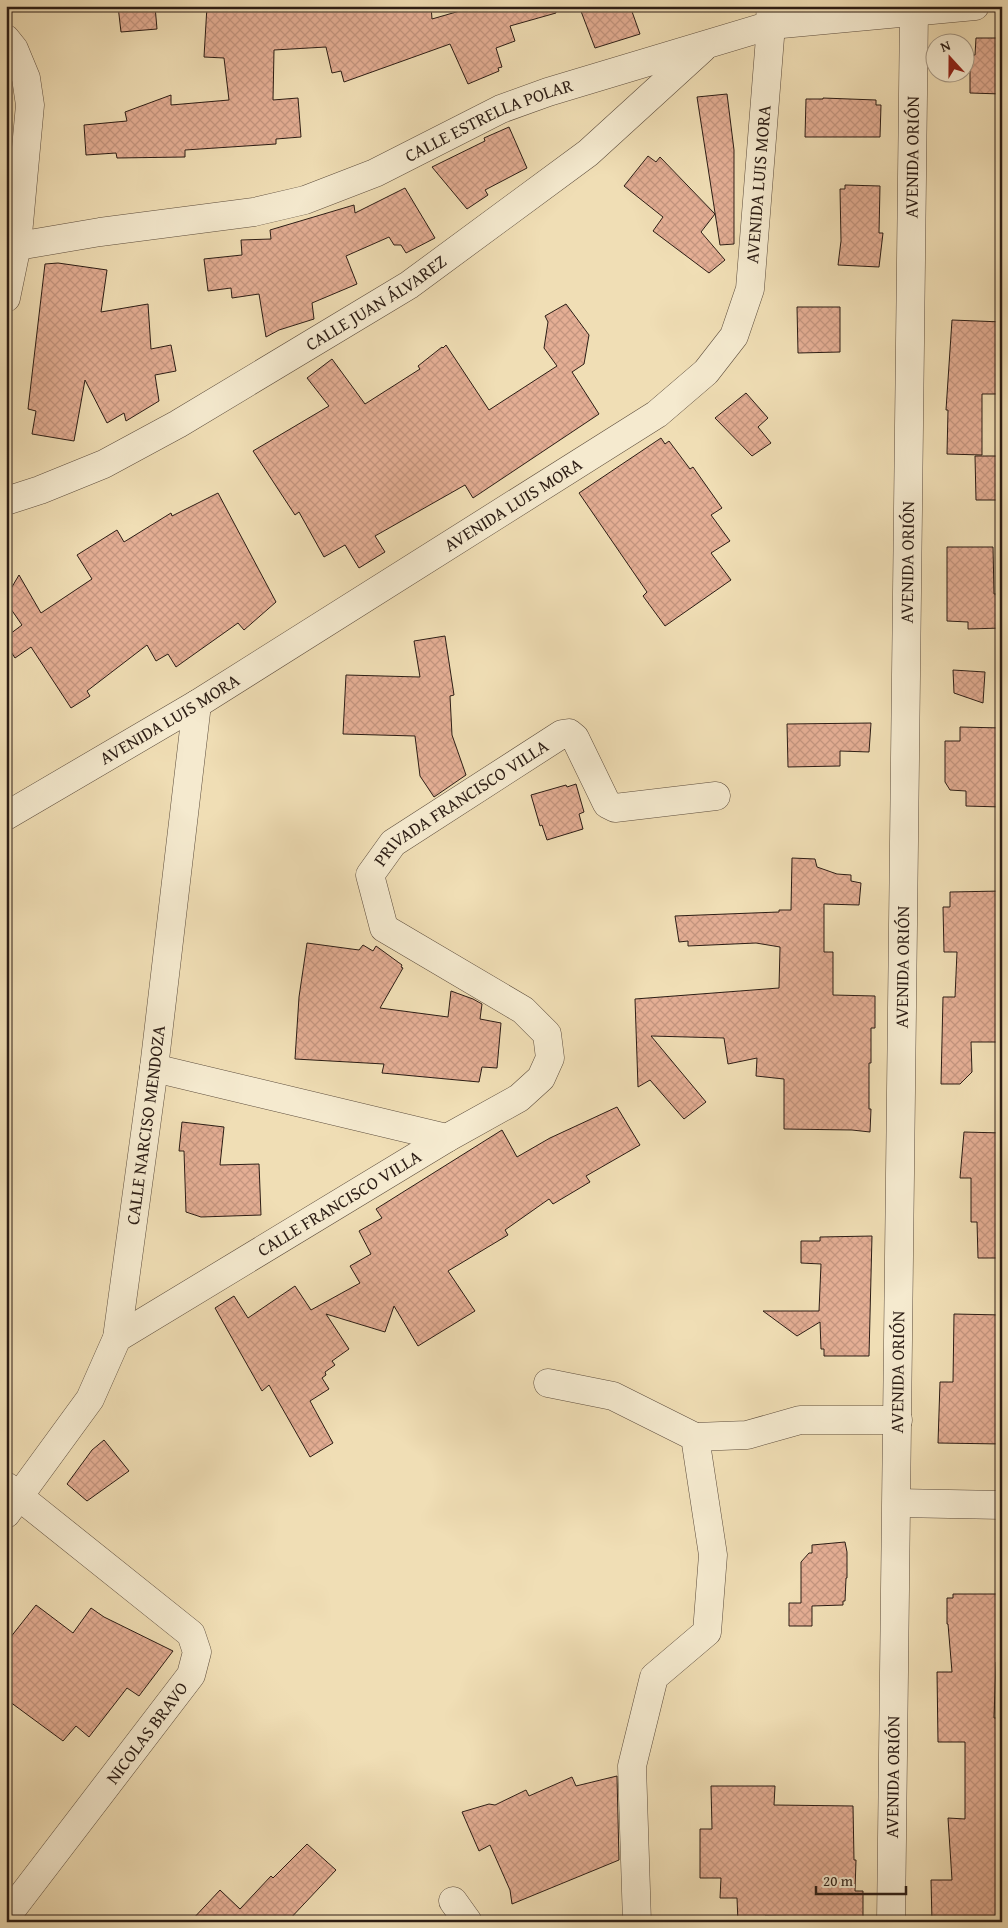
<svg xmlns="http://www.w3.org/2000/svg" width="1008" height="1928" viewBox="0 0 1008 1928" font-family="'Gentium Book Plus',serif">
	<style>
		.building { fill: url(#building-cross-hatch); stroke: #2c1d15 }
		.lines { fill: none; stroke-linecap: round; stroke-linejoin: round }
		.minor-casing { stroke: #5d4d3d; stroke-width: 29 }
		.minor { stroke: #f5eacf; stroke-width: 28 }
		.labels { text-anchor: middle; stroke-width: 4; stroke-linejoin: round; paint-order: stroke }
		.street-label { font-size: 18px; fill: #2c1d15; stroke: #f5eacf }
	</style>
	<defs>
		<pattern id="building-cross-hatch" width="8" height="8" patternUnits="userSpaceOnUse" patternTransform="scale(1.25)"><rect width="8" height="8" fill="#e4ae94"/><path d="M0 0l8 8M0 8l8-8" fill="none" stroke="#c4957f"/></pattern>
	</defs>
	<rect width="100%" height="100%" fill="#f0deb5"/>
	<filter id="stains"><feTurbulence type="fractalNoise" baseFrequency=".004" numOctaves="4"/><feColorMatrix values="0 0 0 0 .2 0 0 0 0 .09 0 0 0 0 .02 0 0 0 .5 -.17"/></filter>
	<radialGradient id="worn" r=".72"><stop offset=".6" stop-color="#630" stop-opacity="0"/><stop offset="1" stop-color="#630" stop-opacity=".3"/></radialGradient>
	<g class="building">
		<polygon points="118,6 155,6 157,29 121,32"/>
		<polygon points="207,6 431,6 432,19 477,6 555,6 556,13 510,26 515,41 496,48 502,67 498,68 499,71 468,84 450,44 344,82 341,71 332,73 326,47 274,50 273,100 298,98 301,137 276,139 276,144 185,150 185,157 117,158 116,153 86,155 84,125 127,121 125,112 171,95 171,105 229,100 224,58 204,57"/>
		<polygon points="579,6 630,6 640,34 595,48"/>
		<polygon points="976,38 1002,38 1002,94 970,93 970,55 975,55"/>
		<polygon points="727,94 734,150 734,244 720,245 697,97"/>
		<polygon points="823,98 876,100 876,105 881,105 880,137 805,137 806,99 823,99"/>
		<polygon points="509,127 527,168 485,190 488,195 467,209 432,167 485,141 484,138"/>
		<polygon points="648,156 656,162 660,157 715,214 701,232 725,260 709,273 653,231 663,217 624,186"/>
		<polygon points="845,185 880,186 879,233 883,233 879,267 838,265 841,241 840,189 845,189"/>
		<polygon points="405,188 435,238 406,253 401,245 394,245 389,237 346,256 357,284 312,303 314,319 279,330 266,337 259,294 232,298 231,288 208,291 204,259 242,255 241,240 271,239 270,230 354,205 355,213"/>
		<polygon points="58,263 107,270 101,312 148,304 151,349 171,345 176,371 155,375 159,401 126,421 124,413 107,423 85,380 74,441 32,434 36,411 28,409 45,264"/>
		<polygon points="566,304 589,335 584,364 572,372 599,414 473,498 465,485 375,536 385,552 359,568 345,545 324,557 299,512 295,515 253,451 329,406 307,378 332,359 365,404 420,369 418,366 442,347 443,348 446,345 489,410 557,366 544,348 548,322 545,316"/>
		<polygon points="797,307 840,307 840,352 798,353"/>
		<polygon points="952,320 1002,322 1002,394 982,394 982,455 947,454 948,410 946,410"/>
		<polygon points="746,393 768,418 758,427 771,443 752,456 715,418"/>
		<polygon points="661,438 665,444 669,441 690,469 693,467 722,508 711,515 730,541 711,553 731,580 665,626 643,596 647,592 579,493"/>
		<polygon points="975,456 1002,456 999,500 976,500"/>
		<polygon points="218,493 276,602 244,630 238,623 176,667 168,654 156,661 147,645 87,691 90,696 71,708 31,647 15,658 6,644 6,637 22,625 6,602 6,597 19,575 41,613 92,579 77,555 117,530 124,542 171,513 172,516"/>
		<polygon points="947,547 993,547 994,594 1002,594 1002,628 968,629 968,622 947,621"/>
		<polygon points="445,636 454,695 450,696 452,735 466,775 434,797 420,776 415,736 343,734 346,675 420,677 414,641"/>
		<polygon points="953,670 985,672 983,703 954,693"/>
		<polygon points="871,723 869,752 840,751 840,766 788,767 787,724"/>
		<polygon points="960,727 1002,728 1002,807 966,806 966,791 950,790 945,782 945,741 960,741"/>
		<polygon points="576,784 584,812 579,814 583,829 547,840 542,825 540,826 531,795 566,785 567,787"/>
		<polygon points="792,858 815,859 817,867 837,874 851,875 851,881 861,883 859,905 824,904 824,952 833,952 833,995 875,996 875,1028 871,1028 871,1063 869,1063 869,1109 871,1109 870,1132 852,1130 784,1129 784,1079 756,1076 757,1058 728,1064 724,1038 651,1036 706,1102 684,1119 650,1080 638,1087 635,999 779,988 780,947 756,943 688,946 688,941 679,942 675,916 779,912 779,910 791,910"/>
		<polygon points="1002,891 1002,1042 971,1042 972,1072 960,1084 941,1084 943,997 955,997 957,952 944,952 943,907 950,907 950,892"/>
		<polygon points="307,943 359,950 363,945 373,951 376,946 402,965 401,967 403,968 380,1008 448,1017 451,991 473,999 482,1004 480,1019 501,1023 497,1068 482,1067 479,1082 382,1073 384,1064 295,1059 299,997"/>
		<polygon points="617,1107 640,1145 586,1176 590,1182 553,1204 549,1199 505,1230 508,1235 448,1271 475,1311 418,1346 394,1306 385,1332 326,1314 349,1349 332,1361 335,1365 325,1372 326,1375 322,1378 329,1389 310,1401 333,1443 310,1457 269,1385 262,1391 215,1308 234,1296 248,1318 295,1286 311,1310 360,1283 350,1266 371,1254 359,1231 382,1218 376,1209 502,1130 517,1157 550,1138"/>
		<polygon points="182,1122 224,1127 220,1165 259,1164 261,1215 201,1217 186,1212 184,1151 179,1151"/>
		<polygon points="964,1132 1002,1133 1002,1258 978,1258 977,1222 971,1222 971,1178 960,1178"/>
		<polygon points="872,1236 869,1356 824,1356 824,1349 821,1349 820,1322 797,1336 763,1311 819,1311 821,1264 801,1263 801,1241 820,1241 820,1237"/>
		<polygon points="954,1314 1002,1315 1002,1444 938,1443 940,1382 953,1382"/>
		<polygon points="104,1440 129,1471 87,1501 67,1484 92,1450"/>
		<polygon points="845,1542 847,1552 847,1578 846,1578 845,1601 843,1601 843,1605 812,1606 812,1626 789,1626 789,1603 801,1603 801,1562 809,1553 812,1553 812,1545"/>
		<polygon points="953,1594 1002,1594 1002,1662 996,1662 994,1718 1002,1718 1002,1900 998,1899 996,1922 932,1922 931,1880 952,1880 948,1818 965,1819 965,1742 938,1742 937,1672 952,1672 948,1624 947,1624 947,1598 953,1598"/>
		<polygon points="36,1605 73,1633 91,1608 104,1617 173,1651 139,1696 127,1688 89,1737 76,1726 63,1741 6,1699 6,1643"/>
		<polygon points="617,1776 619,1860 512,1904 510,1890 490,1845 479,1851 462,1812 489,1804 495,1805 526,1790 529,1796 572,1777 576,1786"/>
		<polygon points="711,1786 775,1786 774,1805 853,1806 854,1860 856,1860 855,1891 863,1891 863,1918 765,1916 765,1922 738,1922 737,1898 720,1898 721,1878 700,1878 700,1829 712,1829"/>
		<polygon points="307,1844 336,1870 287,1922 190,1922 220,1890 240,1909 271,1876 273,1878"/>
	</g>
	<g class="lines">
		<g class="minor-casing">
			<g id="minor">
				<polyline points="6,39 14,49 26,78 30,105 17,245 6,298"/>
				<path id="s1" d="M6,248L100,232L254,212L305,200L375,173L501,109L548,92L771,25L975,6"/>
				<path id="s2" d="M6,501L40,490L104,464L178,424L409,285L588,153L702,49"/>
				<path id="s3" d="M6,816L197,704L657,414L706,372L734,336L750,289L771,25L770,6"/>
				<polyline points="154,1068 447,1138"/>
				<path id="s4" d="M117,1338L447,1138L519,1098L541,1078L550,1058L547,1034L523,1010L384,928L370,875L393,843L562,734L569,733L575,738L607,804L615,808L716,796"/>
				<polyline points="548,1383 613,1396 695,1437 713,1555 707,1632 654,1677 632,1766 637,1922"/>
				<polyline points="695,1437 747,1435 800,1420 898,1420"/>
				<polyline points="6,1486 191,1634 197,1652 191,1675 6,1917"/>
				<polyline points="897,1503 1002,1505"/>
				<path id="s5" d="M6,1514L90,1399L117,1338L154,1068L197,704"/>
				<polyline points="453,1901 468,1922"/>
				<path id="s6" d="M891,1922L914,11"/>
			</g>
		</g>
		<use href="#minor" class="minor"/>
	</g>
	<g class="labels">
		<g class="street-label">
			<text dy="6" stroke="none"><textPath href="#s1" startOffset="504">CALLE ESTRELLA POLAR</textPath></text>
			<text dy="6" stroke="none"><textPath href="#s6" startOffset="1765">AVENIDA ORIÓN</textPath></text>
			<text dy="6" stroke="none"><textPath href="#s3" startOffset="1030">AVENIDA LUIS MORA</textPath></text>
			<text dy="6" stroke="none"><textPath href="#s2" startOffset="421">CALLE JUAN ÁLVAREZ</textPath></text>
			<text dy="6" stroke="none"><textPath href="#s3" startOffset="595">AVENIDA LUIS MORA</textPath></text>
			<text dy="6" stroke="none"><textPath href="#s6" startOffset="1360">AVENIDA ORIÓN</textPath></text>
			<text dy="6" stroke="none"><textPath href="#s3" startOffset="190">AVENIDA LUIS MORA</textPath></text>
			<text dy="6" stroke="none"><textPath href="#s4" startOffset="912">PRIVADA FRANCISCO VILLA</textPath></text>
			<text dy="6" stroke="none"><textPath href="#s6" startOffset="955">AVENIDA ORIÓN</textPath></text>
			<text dy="6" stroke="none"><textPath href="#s5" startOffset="424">CALLE NARCISO MENDOZA</textPath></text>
			<text dy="6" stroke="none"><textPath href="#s4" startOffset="260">CALLE FRANCISCO VILLA</textPath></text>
			<text dy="6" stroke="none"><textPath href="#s6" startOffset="550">AVENIDA ORIÓN</textPath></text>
			<text transform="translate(147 1733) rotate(-53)" y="6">NICOLAS BRAVO</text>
			<text dy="6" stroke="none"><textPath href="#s6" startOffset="145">AVENIDA ORIÓN</textPath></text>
		</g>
	</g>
	<rect width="1008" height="1928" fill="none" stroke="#f0deb5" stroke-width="25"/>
	<rect x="8" y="8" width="993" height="1913" fill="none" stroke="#2c1d15" stroke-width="2.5"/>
	<rect x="12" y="12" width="983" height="1903" fill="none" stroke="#2c1d15"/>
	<g transform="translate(950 58) rotate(339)"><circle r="24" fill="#f5eacf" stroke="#a59885"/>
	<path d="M0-4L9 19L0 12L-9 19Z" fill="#8f2418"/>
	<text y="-8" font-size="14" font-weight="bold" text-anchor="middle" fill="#2c1d15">N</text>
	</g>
	<path d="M816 1886v8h90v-8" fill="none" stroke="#2c1d15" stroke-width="2.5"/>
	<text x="823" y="1886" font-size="15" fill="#2c1d15" stroke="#f5eacf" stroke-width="4" paint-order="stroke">20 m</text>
	<rect width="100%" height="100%" filter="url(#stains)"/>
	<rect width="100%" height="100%" fill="url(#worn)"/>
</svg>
